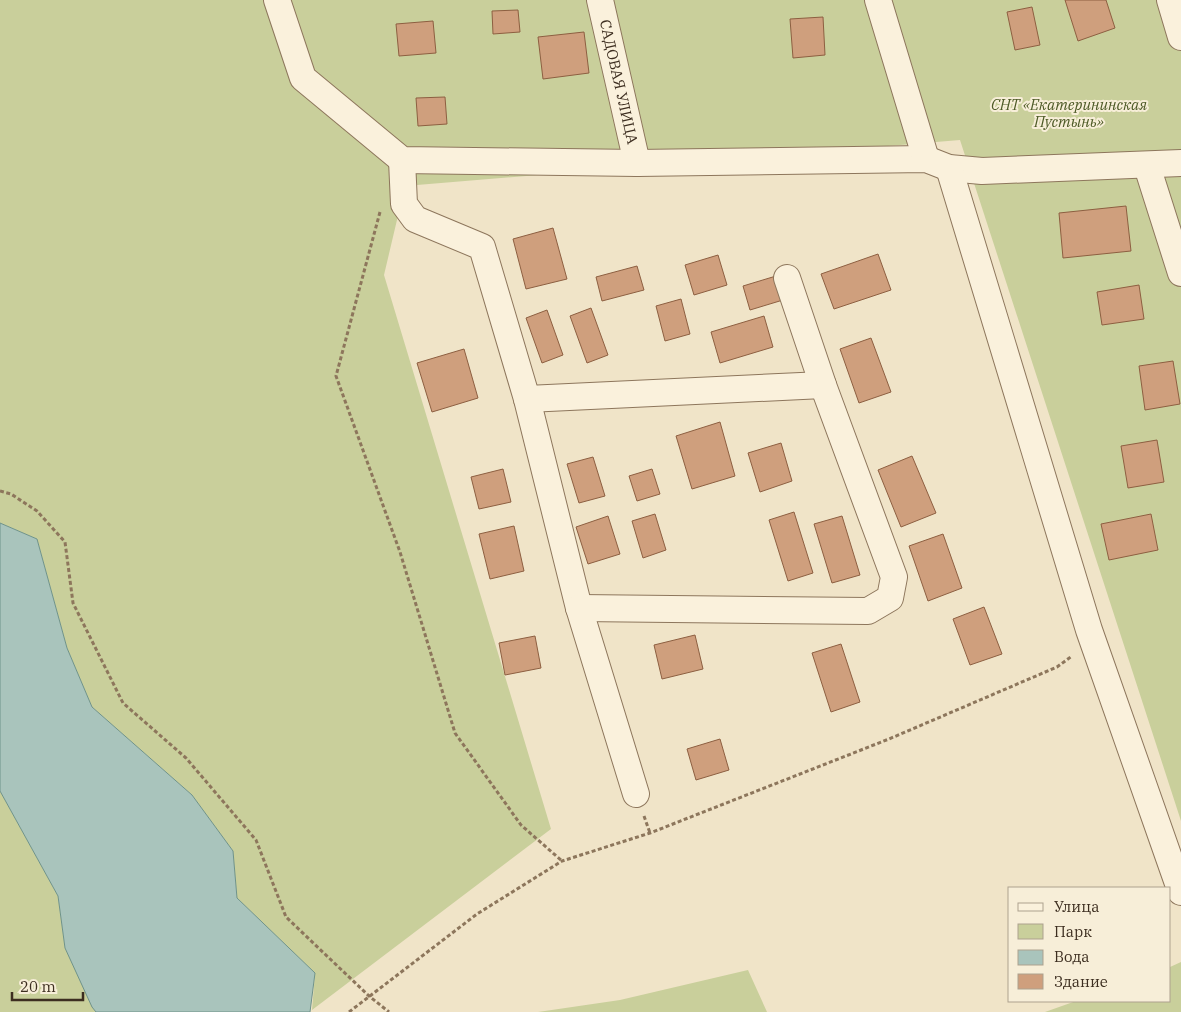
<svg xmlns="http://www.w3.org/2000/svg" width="1181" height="1012" viewBox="0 0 1181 1012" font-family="'IBM Plex Serif',serif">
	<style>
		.green { fill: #c9cf9b }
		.water { fill: #a9c4bc; stroke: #6f938a }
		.building { fill: #cf9f7d; stroke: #8d5f41 }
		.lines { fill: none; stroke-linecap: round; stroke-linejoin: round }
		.minor-casing { stroke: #8d765c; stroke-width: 28 }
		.path { stroke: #8d765c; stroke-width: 3; stroke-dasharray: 4 2.5; stroke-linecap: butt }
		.minor { stroke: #faf1dc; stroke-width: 26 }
		.labels { text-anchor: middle; stroke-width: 4; stroke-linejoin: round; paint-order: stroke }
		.street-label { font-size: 15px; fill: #3d2e20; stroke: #f7eed8 }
		.park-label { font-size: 15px; font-style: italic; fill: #4d5a26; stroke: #f7eed8 }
	</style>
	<rect width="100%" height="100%" fill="#f0e4c8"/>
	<g class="green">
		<polygon points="0,0 1181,0 1181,821 960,140 405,186 384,275 551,829 312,1010 315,973 237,898 233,851 192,795 92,707 67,648 37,539 0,523"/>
		<polygon points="0,791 58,896 65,948 96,1012 0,1012"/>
		<polygon points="1181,962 1181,1012 1045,1012 1076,1001 1170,1001 1170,967"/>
		<polygon points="748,970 767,1012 538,1012 620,1000"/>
	</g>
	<polygon class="water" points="0,523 37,539 67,648 92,707 192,795 233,851 237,898 315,973 310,1012 96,1012 92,1007 65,948 58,896 0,791"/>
	<g class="building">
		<polygon points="1065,0 1106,0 1115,28 1078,41"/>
		<polygon points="1032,7 1040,45 1015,50 1007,12"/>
		<polygon points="518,10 520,32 493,34 492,11"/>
		<polygon points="823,17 825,55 793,58 790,19"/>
		<polygon points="433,21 436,53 399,56 396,24"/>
		<polygon points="584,32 589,73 543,79 538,37"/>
		<polygon points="445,97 447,124 418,126 416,98"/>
		<polygon points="1126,206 1131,251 1063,258 1059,213"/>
		<polygon points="553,228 567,279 526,289 513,239"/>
		<polygon points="878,254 891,290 834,309 821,274"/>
		<polygon points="718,255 727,285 694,295 685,265"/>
		<polygon points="637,266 644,290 602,301 596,277"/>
		<polygon points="776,276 783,300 750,310 743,286"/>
		<polygon points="1139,285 1144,319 1102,325 1097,292"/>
		<polygon points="681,299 690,334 665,341 656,306"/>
		<polygon points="591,308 608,355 587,363 570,316"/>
		<polygon points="547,310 563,355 542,363 526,318"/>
		<polygon points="764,316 773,347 720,363 711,332"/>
		<polygon points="871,338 891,392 859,403 840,349"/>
		<polygon points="464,349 478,398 432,412 417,363"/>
		<polygon points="1173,361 1180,404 1145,410 1139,366"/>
		<polygon points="720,422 735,476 692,489 676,436"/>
		<polygon points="1157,440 1164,482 1128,488 1121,446"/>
		<polygon points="781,443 792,481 760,492 748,453"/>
		<polygon points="912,456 936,513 901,527 878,470"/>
		<polygon points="593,457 605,496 579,503 567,464"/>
		<polygon points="503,469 511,502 479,509 471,477"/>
		<polygon points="652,469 660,494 637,501 629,476"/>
		<polygon points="794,512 813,573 788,581 769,520"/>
		<polygon points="655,514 666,550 643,558 632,521"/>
		<polygon points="1151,514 1158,550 1109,560 1101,524"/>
		<polygon points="608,516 620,554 588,564 576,527"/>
		<polygon points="842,516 860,575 832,583 814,524"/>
		<polygon points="514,526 524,571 490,579 479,534"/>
		<polygon points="943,534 962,588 928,601 909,546"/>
		<polygon points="984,607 1002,654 970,665 953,619"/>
		<polygon points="695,635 703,669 662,679 654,645"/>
		<polygon points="535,636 541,668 505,675 499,643"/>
		<polygon points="841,644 860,702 831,712 812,653"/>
		<polygon points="720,739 729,770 696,780 687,749"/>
	</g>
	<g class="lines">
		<g class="minor-casing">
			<g id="minor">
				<polyline points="277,0 303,78 402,160 637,163 926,159 949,168 982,171 1181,163"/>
				<path id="s1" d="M600,0L637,163"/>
				<polyline points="878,0 926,159"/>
				<polyline points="1170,0 1181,37"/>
				<polyline points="402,160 404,204 415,219 482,247 527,399 579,608 636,794"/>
				<polyline points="1147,166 1181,273"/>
				<polyline points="949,168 1089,630 1181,892"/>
				<polyline points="527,399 823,385"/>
				<polyline points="579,608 868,611 890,598 894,577 823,385 787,278"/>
			</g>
		</g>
		<g class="path">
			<polyline points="380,212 336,376 400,552 455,733 521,825 562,861"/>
			<polyline points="0,491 11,494 37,511 65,542 73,603 123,703 186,758 256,840 286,917 369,996 389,1012"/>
			<polyline points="644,816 650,833"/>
			<polyline points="349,1012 477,914 562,861 650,833 889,739 1057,667 1072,656"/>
		</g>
		<use href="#minor" class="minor"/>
	</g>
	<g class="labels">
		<g class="street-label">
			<text dy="5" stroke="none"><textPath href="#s1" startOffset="84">САДОВАЯ УЛИЦА</textPath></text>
		</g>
		<g class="park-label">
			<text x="1069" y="110">СНТ «Екатерининская<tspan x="1069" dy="17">Пустынь»</tspan></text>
		</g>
	</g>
	<rect x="1008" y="887" width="162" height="115" fill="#f7eed8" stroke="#ada18e"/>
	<rect x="1018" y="903" width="25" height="8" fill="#faf1dc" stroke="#ada18e"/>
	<text x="1054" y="912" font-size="15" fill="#3d2e20">Улица</text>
	<rect x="1018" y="924" width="25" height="15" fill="#c9cf9b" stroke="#ada18e"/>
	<text x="1054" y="937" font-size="15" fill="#3d2e20">Парк</text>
	<rect x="1018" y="950" width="25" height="15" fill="#a9c4bc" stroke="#ada18e"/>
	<text x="1054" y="962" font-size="15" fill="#3d2e20">Вода</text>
	<rect x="1018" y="974" width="25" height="15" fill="#cf9f7d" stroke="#ada18e"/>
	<text x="1054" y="987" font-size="15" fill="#3d2e20">Здание</text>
	<path d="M12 992v8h71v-8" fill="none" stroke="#3d2e20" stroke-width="2.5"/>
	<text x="20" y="992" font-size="15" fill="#3d2e20" stroke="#f7eed8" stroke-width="4" paint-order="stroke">20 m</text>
</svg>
